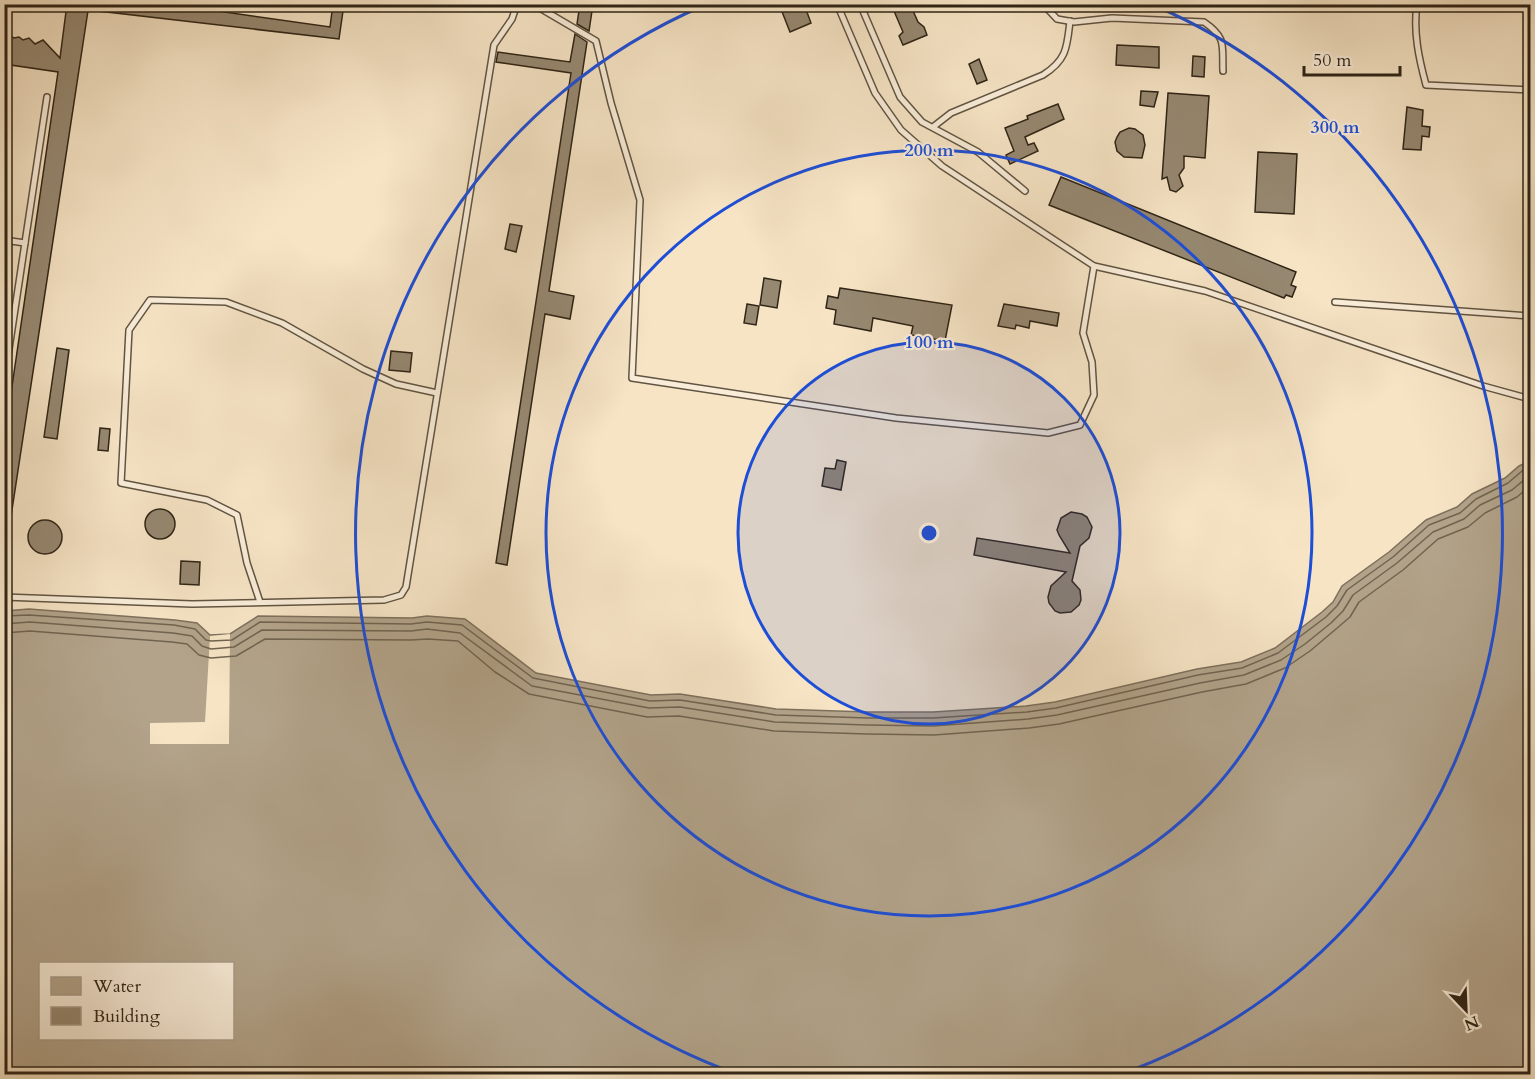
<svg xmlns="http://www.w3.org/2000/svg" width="1535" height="1079" viewBox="0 0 1535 1079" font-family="Cardo,serif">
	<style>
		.water { fill: #b2a38a; stroke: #7e705c; stroke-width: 1.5; fill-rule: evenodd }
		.pier { fill: #f6e4c5 }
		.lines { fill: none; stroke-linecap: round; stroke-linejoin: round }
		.shore { stroke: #706450; stroke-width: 1.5 }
		.building { fill: #968871; stroke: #2f2416; stroke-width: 1.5 }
		.lane-casing { stroke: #615442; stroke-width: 8 }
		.lane { stroke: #f9edd9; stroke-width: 5 }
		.ring { fill: none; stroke: #1d4ed8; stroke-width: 3 }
		.centre { fill: #1d4ed8; stroke: #f9edd9; stroke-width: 3 }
		.ring-label { font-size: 18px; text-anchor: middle; font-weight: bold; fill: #1d4ed8; stroke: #f9edd9; stroke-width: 4.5; stroke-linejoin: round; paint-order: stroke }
	</style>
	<rect width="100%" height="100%" fill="#f6e4c5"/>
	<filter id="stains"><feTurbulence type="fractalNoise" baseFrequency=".00333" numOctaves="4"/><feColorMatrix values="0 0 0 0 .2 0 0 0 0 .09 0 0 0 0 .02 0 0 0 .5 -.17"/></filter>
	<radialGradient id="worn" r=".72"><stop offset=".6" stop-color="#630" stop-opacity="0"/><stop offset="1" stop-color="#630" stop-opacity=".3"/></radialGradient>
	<path class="water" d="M1530,461V1074H5V611L29,609L175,620L197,623L210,635L230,634L258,616L412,618L427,616L465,619L536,673L651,695L680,694L776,709L868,712H933L1026,706L1055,702L1197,669L1241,662L1275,648L1322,612L1333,602L1342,586L1389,552L1426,520L1457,507L1472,494L1505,478L1519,466ZM40,964H232V1038H40Z"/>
	<polygon class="pier" points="230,634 229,744 150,744 150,723 205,722 210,636"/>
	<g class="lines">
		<g class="shore">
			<polyline points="4,616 29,615 174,625 195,629 206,640 211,641 232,640 260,622 411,624 427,622 462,625 533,678 650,701 680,700 776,715 868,718 933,718 1027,712 1056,708 1198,675 1242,668 1278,653 1326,617 1337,606 1347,590 1393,557 1429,525 1460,513 1476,499 1508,483 1522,471 1530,467"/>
			<polyline points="4,624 30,622 173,633 192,636 202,646 211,649 234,647 262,630 411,631 427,629 460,633 532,686 649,708 680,707 775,722 867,725 933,726 1028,719 1057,715 1200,683 1244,675 1281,660 1305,644 1331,623 1343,611 1353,595 1397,563 1433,532 1464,519 1480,505 1512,490 1530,475"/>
			<polyline points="4,633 30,631 172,642 187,644 199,655 211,658 236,656 265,639 411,640 428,639 458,641 495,672 529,694 647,717 679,716 774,731 867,734 934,735 1029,728 1059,724 1202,692 1246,684 1285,668 1310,651 1336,629 1350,617 1359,602 1403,570 1438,539 1468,527 1485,513 1517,497 1530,486"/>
		</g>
	</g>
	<g class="building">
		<polygon points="67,4 89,4 10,523 4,523 4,441 58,72 4,64 4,33 14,38 19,37 23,40 29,38 35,44 43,40 60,58"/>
		<polygon points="98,4 169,4 330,27 333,4 344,4 339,39 98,11"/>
		<polygon points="580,4 593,4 589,31 577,24"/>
		<polygon points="779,4 804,4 811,23 790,32"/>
		<polygon points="891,4 910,4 918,22 924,27 927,35 903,45 899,36 903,32"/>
		<polygon points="575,34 587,42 549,291 574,296 570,319 545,314 507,565 496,563 571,73 496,62 498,52 570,62"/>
		<polygon points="1117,45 1159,47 1159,68 1116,65"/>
		<polygon points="1193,56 1205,57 1204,77 1192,76"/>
		<polygon points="979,59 987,80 977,84 969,64"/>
		<polygon points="1141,91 1158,92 1154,107 1140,105"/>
		<polygon points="1168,93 1209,96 1205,158 1184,156 1184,168 1179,175 1183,186 1176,192 1170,190 1167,177 1162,179"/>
		<polygon points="1058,104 1064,119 1025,137 1028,145 1034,143 1038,151 1010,164 1006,155 1014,151 1005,128 1028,119 1027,116"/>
		<polygon points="1407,107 1423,110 1422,126 1430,127 1429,137 1422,136 1421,150 1403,149"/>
		<polygon points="1129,128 1135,129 1143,135 1145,145 1142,158 1124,157 1117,151 1115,142 1117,137 1120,132"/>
		<polygon points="1258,152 1297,154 1294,214 1255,212"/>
		<polygon points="1061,177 1296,272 1291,285 1296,287 1292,297 1286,295 1284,298 1049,205"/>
		<polygon points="510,224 522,226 516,252 505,249"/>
		<polygon points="764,278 781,281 777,308 760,305"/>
		<polygon points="840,288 952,305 945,341 911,335 913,326 873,318 871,331 834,324 836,310 826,308 828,296 838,298"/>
		<polygon points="747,304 759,306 756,325 744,323"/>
		<polygon points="1004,304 1059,313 1057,326 1030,321 1029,328 1016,325 1015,329 998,326"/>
		<polygon points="57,348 69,350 57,439 44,437"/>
		<polygon points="391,351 412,353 410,372 389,370"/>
		<polygon points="100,428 110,429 108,451 98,450"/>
		<polygon points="837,460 846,462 841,490 822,486 825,468 835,469"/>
		<circle cx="160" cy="524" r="15"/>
		<polygon points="1071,512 1082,514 1087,517 1092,527 1089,538 1080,546 1072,581 1080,590 1081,600 1079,605 1071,612 1060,613 1055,611 1049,603 1048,597 1051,586 1066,572 974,555 977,538 1070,553 1059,535 1057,530 1061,518"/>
		<circle cx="45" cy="537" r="17"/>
		<polygon points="181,561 200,562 199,585 180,584"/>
	</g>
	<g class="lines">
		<g class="lane-casing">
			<g id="lane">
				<polyline points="533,4 596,41 611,103 640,200 632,378 896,418 1048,433 1080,425 1094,395 1092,362 1083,333 1094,266 942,166 901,130 875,93 837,4"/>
				<polyline points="860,4 900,97 922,122 978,152 1025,191"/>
				<path d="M1043,4L1057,19L1074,22L1112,18L1204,22C1227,38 1222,45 1223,71"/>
				<path d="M1417,4C1413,32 1419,59 1426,85L1530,90"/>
				<path d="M933,127L951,113L1043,75C1067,60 1067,47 1070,21"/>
				<polyline points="4,240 25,243"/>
				<polyline points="1094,266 1205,291 1483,386 1530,399"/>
				<polyline points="1335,302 1530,316"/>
				<polyline points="4,382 47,97"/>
				<polyline points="4,597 192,604 384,600 401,595 406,587 494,45 512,19 517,4"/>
				<polyline points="260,602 247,563 237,515 207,500 121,483 129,330 150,300 226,302 282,323 363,369 396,384 437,393"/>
			</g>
		</g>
		<use href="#lane" class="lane"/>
	</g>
	<circle cx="929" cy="533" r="191" fill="#1d4ed8" fill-opacity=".12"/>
	<g class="ring">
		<circle cx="929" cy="533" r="191"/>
		<circle cx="929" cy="533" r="383"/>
		<path d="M737 1074A574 574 0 0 1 705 5M1153 5A574 574 0 0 1 1121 1074"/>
	</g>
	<circle cx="929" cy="533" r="9" class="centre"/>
	<g class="ring-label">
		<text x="1335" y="133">300 m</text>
		<text x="929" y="156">200 m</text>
		<text x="929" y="348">100 m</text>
	</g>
	<rect width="1535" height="1079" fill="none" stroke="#f6e4c5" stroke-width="24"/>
	<rect x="6" y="6" width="1523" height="1067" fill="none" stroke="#2f2416" stroke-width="3"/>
	<rect x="12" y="12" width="1511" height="1055" fill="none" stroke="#2f2416" stroke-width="1.5"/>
	<rect x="39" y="962" width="195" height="78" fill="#f9edd9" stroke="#a89d8b" stroke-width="1.5"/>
	<rect x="51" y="977" width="30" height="18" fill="#b2a38a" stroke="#a89d8b" stroke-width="1.5"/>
	<text x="93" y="992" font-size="18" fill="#2f2416">Water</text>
	<rect x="51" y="1007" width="30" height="18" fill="#968871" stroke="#a89d8b" stroke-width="1.5"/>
	<text x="93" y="1022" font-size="18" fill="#2f2416">Building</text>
	<g transform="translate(1466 1010) rotate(157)" stroke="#f9edd9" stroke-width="4.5" paint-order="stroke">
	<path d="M0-4.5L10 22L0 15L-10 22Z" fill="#2f2416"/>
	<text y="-9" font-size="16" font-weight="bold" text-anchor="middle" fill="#2f2416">N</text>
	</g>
	<path d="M1304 66v9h96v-9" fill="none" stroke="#2f2416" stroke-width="3"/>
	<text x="1313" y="66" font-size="18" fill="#2f2416" stroke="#f9edd9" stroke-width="4.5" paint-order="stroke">50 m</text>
	<rect width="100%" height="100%" filter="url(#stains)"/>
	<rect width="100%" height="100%" fill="url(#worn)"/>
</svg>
